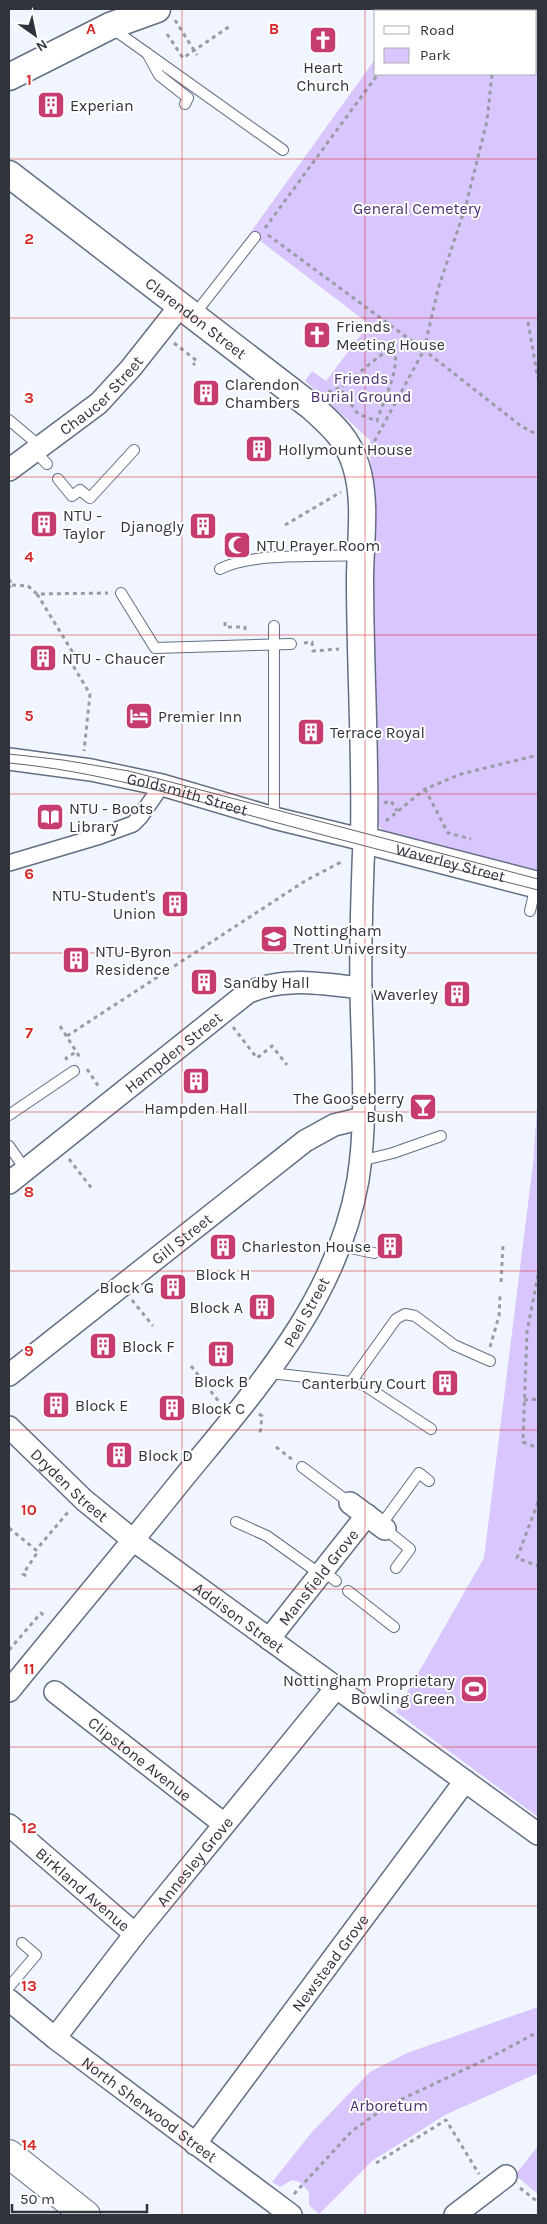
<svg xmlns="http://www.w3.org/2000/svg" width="547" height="2224" viewBox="0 0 547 2224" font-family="Karla,sans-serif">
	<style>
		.green { fill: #d9c6fd }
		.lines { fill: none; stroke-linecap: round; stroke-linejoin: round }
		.service-casing { stroke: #626f83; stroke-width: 12 }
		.pedestrian-casing { stroke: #626f83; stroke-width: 18 }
		.minor-casing { stroke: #626f83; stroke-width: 24 }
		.tertiary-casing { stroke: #626f83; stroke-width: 29 }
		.primary-casing { stroke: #626f83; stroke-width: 30 }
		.path { stroke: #979ca6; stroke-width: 3; stroke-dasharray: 4 4; stroke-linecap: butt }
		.service { stroke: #fff; stroke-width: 10 }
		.pedestrian { stroke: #fff; stroke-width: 15 }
		.minor { stroke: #fff; stroke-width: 21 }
		.tertiary { stroke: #fff; stroke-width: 26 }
		.primary { stroke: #fff; stroke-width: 28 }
		.tram { stroke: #60656e; stroke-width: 1 }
		.grid { fill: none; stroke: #d62828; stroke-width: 1; stroke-opacity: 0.55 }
		.labels { text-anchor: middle; stroke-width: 4; stroke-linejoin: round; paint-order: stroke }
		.poi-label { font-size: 16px; fill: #2e333c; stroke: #fff; text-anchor: start }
		.park-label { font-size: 16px; fill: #4d3273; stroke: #fff }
		.street-label { font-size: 16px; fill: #2e333c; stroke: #fff }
		.grid-label { font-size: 16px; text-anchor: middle; font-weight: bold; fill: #d62828; stroke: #fff; stroke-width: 4; stroke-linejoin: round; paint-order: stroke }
	</style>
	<rect width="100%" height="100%" fill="#f0f5ff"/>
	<g class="green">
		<polygon points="410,9 538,9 538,870 384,833 376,821 370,440 305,381 312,371 326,381 369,324 250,233 376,58 376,74 536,74 536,11 408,11"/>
		<polygon points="538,1095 538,1817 396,1712 484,1558 533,1164"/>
		<polygon points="538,2007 538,2073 445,2115 372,2161 319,2214 309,2205 309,2192 300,2182 292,2180 280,2187 272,2182 312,2132 370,2072 407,2053"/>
		<polygon points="538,2146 538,2194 515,2175"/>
	</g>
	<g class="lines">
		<g class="service-casing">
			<g id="service">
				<polyline points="113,29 283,150"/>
				<polyline points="147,53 159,75 188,98 185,104"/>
				<polyline points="194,315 255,237"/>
				<polyline points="9,420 41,447"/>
				<polyline points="35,451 47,464"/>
				<polyline points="58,479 72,496 80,490 90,498 134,450"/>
				<path d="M220,569C253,552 321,557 359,555"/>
				<polyline points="121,593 155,648 291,644"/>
				<polyline points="274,818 274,626"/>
				<polyline points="530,911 536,885"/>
				<polyline points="9,1115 74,1071"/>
				<polyline points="9,1146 25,1169"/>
				<polyline points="360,1161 393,1153 441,1136"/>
				<polyline points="341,1246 374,1253"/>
				<polyline points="270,1373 351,1382 396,1319 405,1314 415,1316 454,1345 490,1361"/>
				<polyline points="351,1382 364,1385 431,1429"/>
				<polyline points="302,1467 350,1503"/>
				<polyline points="236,1522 267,1536 320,1574"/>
				<polyline points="381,1525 419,1473 429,1481"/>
				<polyline points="385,1529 410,1549 396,1568"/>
				<polyline points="323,1571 336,1581"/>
				<polyline points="348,1591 394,1627"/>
				<polyline points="9,1987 36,1955 22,1943"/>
			</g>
		</g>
		<g class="pedestrian-casing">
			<polyline id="pedestrian" points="9,863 100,836 133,824 140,817 162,785"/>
		</g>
		<g class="minor-casing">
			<g id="minor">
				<path id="s1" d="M9,470L99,403L131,368L180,306"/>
				<path id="s2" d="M9,759L91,770L162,785L274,818L364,840C362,890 360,941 361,991C362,1053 368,1117 358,1180C337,1301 256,1389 181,1481C124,1552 66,1621 9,1691"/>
				<path id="s3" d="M9,1183L247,993C283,976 322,984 361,988"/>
				<path id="s4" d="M9,1375L305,1141L334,1125L363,1118"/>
				<path id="s5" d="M9,1427L84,1500L133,1540L538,1834"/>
				<polyline points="350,1503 385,1529"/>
				<path id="s6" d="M269,1639L367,1515"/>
				<path id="s7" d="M55,1692L224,1824"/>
				<path id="s8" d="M9,1825L135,1934"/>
				<path id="s9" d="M9,2000L55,2038L291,2215"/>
				<path id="s10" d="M55,2038L135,1934L336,1688"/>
				<path id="s11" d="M195,2144L465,1781"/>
				<polyline points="455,2215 506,2176"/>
			</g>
		</g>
		<g class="tertiary-casing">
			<g id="tertiary">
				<polyline points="9,77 110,26 157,9"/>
				<path id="s12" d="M9,174L312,407C332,425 348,439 356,466C367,501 360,543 360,579C360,666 366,753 364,840L538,885"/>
			</g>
		</g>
		<g class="primary-casing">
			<polyline id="primary" points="9,2154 86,2215"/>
		</g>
		<g class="path">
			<polyline points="425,9 428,11"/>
			<polyline points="474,11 477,9"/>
			<polyline points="517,11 518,9"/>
			<polyline points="175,20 197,55"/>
			<polyline points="167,34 183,58 230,26"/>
			<polyline points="265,228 378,74"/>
			<polyline points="268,235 424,350 521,426 538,435"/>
			<polyline points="528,322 538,379"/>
			<polyline points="174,343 197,361 193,365"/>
			<path d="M328,392L340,388L358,414L377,421C383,402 401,367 394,349L381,355L340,388"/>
			<polyline points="374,449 374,442 424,350 438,289 466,205 487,121 492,74"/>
			<polyline points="285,525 341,492"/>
			<polyline points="9,579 12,585 9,587"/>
			<polyline points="12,585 28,586 37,594 108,593"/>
			<polyline points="37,594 75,656 69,659 90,694 84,751"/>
			<polyline points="225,622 225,627 245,627 245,632"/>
			<polyline points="304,643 312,642 313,651 339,649"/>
			<polyline points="425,789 448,833 471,839"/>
			<polyline points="384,803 391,801 397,811"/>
			<polyline points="386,821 425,789 461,774 538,755"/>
			<polyline points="60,1026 81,1059"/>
			<polyline points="233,1027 257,1058 272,1046 287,1065"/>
			<polyline points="67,1036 305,881 343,861"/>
			<polyline points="67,1060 66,1058 76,1052"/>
			<polyline points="87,1069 99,1087"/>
			<polyline points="69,1159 93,1190"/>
			<polyline points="538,1275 527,1332 523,1442 538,1448"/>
			<polyline points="501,1282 503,1246"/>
			<polyline points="132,1300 153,1326"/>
			<polyline points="490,1347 499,1316 500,1296"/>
			<polyline points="191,1366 220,1403"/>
			<polyline points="524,1400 538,1399"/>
			<polyline points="259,1414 262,1416 260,1434 261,1435"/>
			<polyline points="276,1447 293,1460"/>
			<polyline points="538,1502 517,1558 538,1566"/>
			<polyline points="9,1528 36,1550 69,1511"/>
			<polyline points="26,1576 23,1574 37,1553 36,1550"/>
			<polyline points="9,1650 41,1613 46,1617"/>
			<polyline points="376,2163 446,2120 479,2174"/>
			<polyline points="520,2188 538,2202"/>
			<polyline points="294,2194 352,2131 373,2116 400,2100 491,2057 538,2032"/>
		</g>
		<use href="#service" class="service"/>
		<use href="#pedestrian" class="pedestrian"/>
		<use href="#minor" class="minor"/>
		<use href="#tertiary" class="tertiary"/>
		<use href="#primary" class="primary"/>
		<g class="tram">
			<polyline points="9,754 63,760 129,771 538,879"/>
			<path d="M9,763C96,771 179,796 263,819C355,844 447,867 538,890"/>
		</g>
	</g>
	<path class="grid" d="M182,9V2215M365,9V2215M9,159H538M9,318H538M9,477H538M9,635H538M9,794H538M9,953H538M9,1112H538M9,1271H538M9,1430H538M9,1589H538M9,1747H538M9,1906H538M9,2065H538"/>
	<defs>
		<g id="church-square" transform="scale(1.4375)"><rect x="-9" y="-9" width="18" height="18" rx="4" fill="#c63b70" stroke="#fff"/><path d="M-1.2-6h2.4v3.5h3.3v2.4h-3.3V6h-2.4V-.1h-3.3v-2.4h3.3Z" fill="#fff"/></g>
		<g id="building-square" transform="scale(1.4375)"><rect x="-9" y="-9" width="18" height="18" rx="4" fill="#c63b70" stroke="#fff"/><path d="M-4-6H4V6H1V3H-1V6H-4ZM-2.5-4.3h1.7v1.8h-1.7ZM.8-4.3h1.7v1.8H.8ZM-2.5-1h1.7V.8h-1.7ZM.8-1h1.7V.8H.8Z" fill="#fff"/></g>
		<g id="mosque-square" transform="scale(1.4375)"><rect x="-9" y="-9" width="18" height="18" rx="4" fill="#c63b70" stroke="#fff"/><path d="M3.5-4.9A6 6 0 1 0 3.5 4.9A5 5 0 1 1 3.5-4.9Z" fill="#fff"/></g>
		<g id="hotel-square" transform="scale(1.4375)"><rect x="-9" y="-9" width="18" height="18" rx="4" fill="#c63b70" stroke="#fff"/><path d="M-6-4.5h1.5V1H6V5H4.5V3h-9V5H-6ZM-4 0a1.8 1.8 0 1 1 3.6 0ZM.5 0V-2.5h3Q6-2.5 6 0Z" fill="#fff"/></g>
		<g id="library-square" transform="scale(1.4375)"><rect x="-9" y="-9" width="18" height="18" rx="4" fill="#c63b70" stroke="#fff"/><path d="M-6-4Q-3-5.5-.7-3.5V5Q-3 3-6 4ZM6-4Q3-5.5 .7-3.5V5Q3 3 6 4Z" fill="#fff"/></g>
		<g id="university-square" transform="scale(1.4375)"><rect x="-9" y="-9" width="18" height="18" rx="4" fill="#c63b70" stroke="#fff"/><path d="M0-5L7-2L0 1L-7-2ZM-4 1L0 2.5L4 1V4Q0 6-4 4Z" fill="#fff"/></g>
		<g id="bar-square" transform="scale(1.4375)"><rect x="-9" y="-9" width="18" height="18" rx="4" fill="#c63b70" stroke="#fff"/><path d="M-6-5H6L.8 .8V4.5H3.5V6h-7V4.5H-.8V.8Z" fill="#fff"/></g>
		<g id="stadium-square" transform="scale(1.4375)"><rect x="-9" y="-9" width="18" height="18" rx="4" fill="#c63b70" stroke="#fff"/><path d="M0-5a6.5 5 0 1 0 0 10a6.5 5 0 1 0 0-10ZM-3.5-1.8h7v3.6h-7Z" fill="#fff"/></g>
	</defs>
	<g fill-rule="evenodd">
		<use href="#church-square" x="323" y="40"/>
		<use href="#building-square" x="51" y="105"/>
		<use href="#church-square" x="317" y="335"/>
		<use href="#building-square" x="206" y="393"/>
		<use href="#building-square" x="259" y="449"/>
		<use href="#building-square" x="44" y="524"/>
		<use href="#building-square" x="203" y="526"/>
		<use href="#mosque-square" x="237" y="545"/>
		<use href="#building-square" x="43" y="658"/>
		<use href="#hotel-square" x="139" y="716"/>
		<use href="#building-square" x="311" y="732"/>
		<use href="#library-square" x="50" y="817"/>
		<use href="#building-square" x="175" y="904"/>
		<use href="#university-square" x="274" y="939"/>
		<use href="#building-square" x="76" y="960"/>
		<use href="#building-square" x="204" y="982"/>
		<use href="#building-square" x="457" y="994"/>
		<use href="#building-square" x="196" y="1081"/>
		<use href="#bar-square" x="423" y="1107"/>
		<use href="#building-square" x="390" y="1246"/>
		<use href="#building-square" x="223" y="1247"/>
		<use href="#building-square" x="173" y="1287"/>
		<use href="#building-square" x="262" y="1307"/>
		<use href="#building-square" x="103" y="1346"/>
		<use href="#building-square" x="221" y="1354"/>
		<use href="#building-square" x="445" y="1383"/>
		<use href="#building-square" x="56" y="1405"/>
		<use href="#building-square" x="172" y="1408"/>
		<use href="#building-square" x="119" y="1455"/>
		<use href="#stadium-square" x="474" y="1689"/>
	</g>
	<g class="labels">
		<g class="poi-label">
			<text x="323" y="73" text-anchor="middle">Heart<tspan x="323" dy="18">Church</tspan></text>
			<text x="70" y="111">Experian</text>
			<text x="336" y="332">Friends<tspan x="336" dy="18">Meeting House</tspan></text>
			<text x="225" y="390">Clarendon<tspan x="225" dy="18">Chambers</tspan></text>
			<text x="278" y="455">Hollymount House</text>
			<text x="63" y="521">NTU -<tspan x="63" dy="18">Taylor</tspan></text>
			<text x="184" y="532" text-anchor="end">Djanogly</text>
			<text x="256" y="551">NTU Prayer Room</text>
			<text x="62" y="664">NTU - Chaucer</text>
			<text x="158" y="722">Premier Inn</text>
			<text x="330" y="738">Terrace Royal</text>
			<text x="69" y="814">NTU - Boots<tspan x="69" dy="18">Library</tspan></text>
			<text x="156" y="901" text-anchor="end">NTU-Student's<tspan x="156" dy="18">Union</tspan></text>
			<text x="293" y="936">Nottingham<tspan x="293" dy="18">Trent University</tspan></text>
			<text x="95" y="957">NTU-Byron<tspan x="95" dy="18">Residence</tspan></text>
			<text x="223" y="988">Sandby Hall</text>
			<text x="438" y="1000" text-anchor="end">Waverley</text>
			<text x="404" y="1104" text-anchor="end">The Gooseberry<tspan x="404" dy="18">Bush</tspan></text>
			<text x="196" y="1114" text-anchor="middle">Hampden Hall</text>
			<text x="371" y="1252" text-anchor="end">Charleston House</text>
			<text x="223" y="1280" text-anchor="middle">Block H</text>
			<text x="154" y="1293" text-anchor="end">Block G</text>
			<text x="243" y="1313" text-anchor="end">Block A</text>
			<text x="122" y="1352">Block F</text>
			<text x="221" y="1387" text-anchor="middle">Block B</text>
			<text x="426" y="1389" text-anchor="end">Canterbury Court</text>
			<text x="75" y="1411">Block E</text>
			<text x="191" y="1414">Block C</text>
			<text x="138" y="1461">Block D</text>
			<text x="455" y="1686" text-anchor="end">Nottingham Proprietary<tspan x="455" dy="18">Bowling Green</tspan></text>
		</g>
		<g class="park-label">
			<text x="417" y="214">General Cemetery</text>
			<text x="361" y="384">Friends<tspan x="361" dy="18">Burial Ground</tspan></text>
			<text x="389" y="2111">Arboretum</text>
		</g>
		<g class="street-label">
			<text dy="6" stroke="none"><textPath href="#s12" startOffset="236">Clarendon Street</textPath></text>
			<text dy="6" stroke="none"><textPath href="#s1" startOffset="119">Chaucer Street</textPath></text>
			<text dy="6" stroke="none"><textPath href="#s2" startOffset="182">Goldsmith Street</textPath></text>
			<text dy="6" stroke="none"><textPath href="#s12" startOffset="921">Waverley Street</textPath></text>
			<text dy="6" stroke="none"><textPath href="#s3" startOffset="210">Hampden Street</textPath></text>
			<text dy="6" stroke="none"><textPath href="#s4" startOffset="220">Gill Street</textPath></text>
			<text transform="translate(306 1312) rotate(-61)" y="6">Peel Street</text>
			<text dy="6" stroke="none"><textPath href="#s5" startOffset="84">Dryden Street</textPath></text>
			<text dy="6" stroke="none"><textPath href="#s6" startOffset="79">Mansfield Grove</textPath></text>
			<text dy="6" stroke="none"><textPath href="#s5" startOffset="299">Addison Street</textPath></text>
			<text dy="6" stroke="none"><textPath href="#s7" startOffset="108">Clipstone Avenue</textPath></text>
			<text dy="6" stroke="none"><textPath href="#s10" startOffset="225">Annesley Grove</textPath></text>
			<text dy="6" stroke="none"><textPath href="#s8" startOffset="98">Birkland Avenue</textPath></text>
			<text dy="6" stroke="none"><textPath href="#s11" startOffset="226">Newstead Grove</textPath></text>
			<text dy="6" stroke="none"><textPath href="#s9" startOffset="178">North Sherwood Street</textPath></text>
		</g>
	</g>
	<g class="grid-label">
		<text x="91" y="34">A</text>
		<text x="274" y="34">B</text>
		<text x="29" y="85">1</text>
		<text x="29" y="244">2</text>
		<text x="29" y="403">3</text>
		<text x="29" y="562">4</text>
		<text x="29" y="721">5</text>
		<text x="29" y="879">6</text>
		<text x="29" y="1038">7</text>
		<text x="29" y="1197">8</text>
		<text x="29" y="1356">9</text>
		<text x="29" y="1515">10</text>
		<text x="29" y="1674">11</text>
		<text x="29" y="1833">12</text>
		<text x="29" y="1991">13</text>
		<text x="29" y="2150">14</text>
	</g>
	<rect width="547" height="2224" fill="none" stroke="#2e333c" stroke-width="20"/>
	<rect x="374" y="10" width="162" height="65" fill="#ffffff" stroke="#abadb1"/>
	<rect x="384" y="26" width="25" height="8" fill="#ffffff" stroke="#abadb1"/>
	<text x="420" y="35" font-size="15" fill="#2e333c">Road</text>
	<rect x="384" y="48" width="25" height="15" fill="#d9c6fd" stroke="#abadb1"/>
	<text x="420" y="60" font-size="15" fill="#2e333c">Park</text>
	<g transform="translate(35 35) rotate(147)" stroke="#ffffff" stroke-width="4" paint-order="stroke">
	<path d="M0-4L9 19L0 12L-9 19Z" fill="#2e333c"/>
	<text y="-8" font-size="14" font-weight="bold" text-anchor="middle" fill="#2e333c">N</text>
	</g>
	<path d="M12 2204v8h135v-8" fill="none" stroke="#2e333c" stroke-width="2.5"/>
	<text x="20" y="2204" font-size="15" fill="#2e333c" stroke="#ffffff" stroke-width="4" paint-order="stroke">50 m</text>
</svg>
